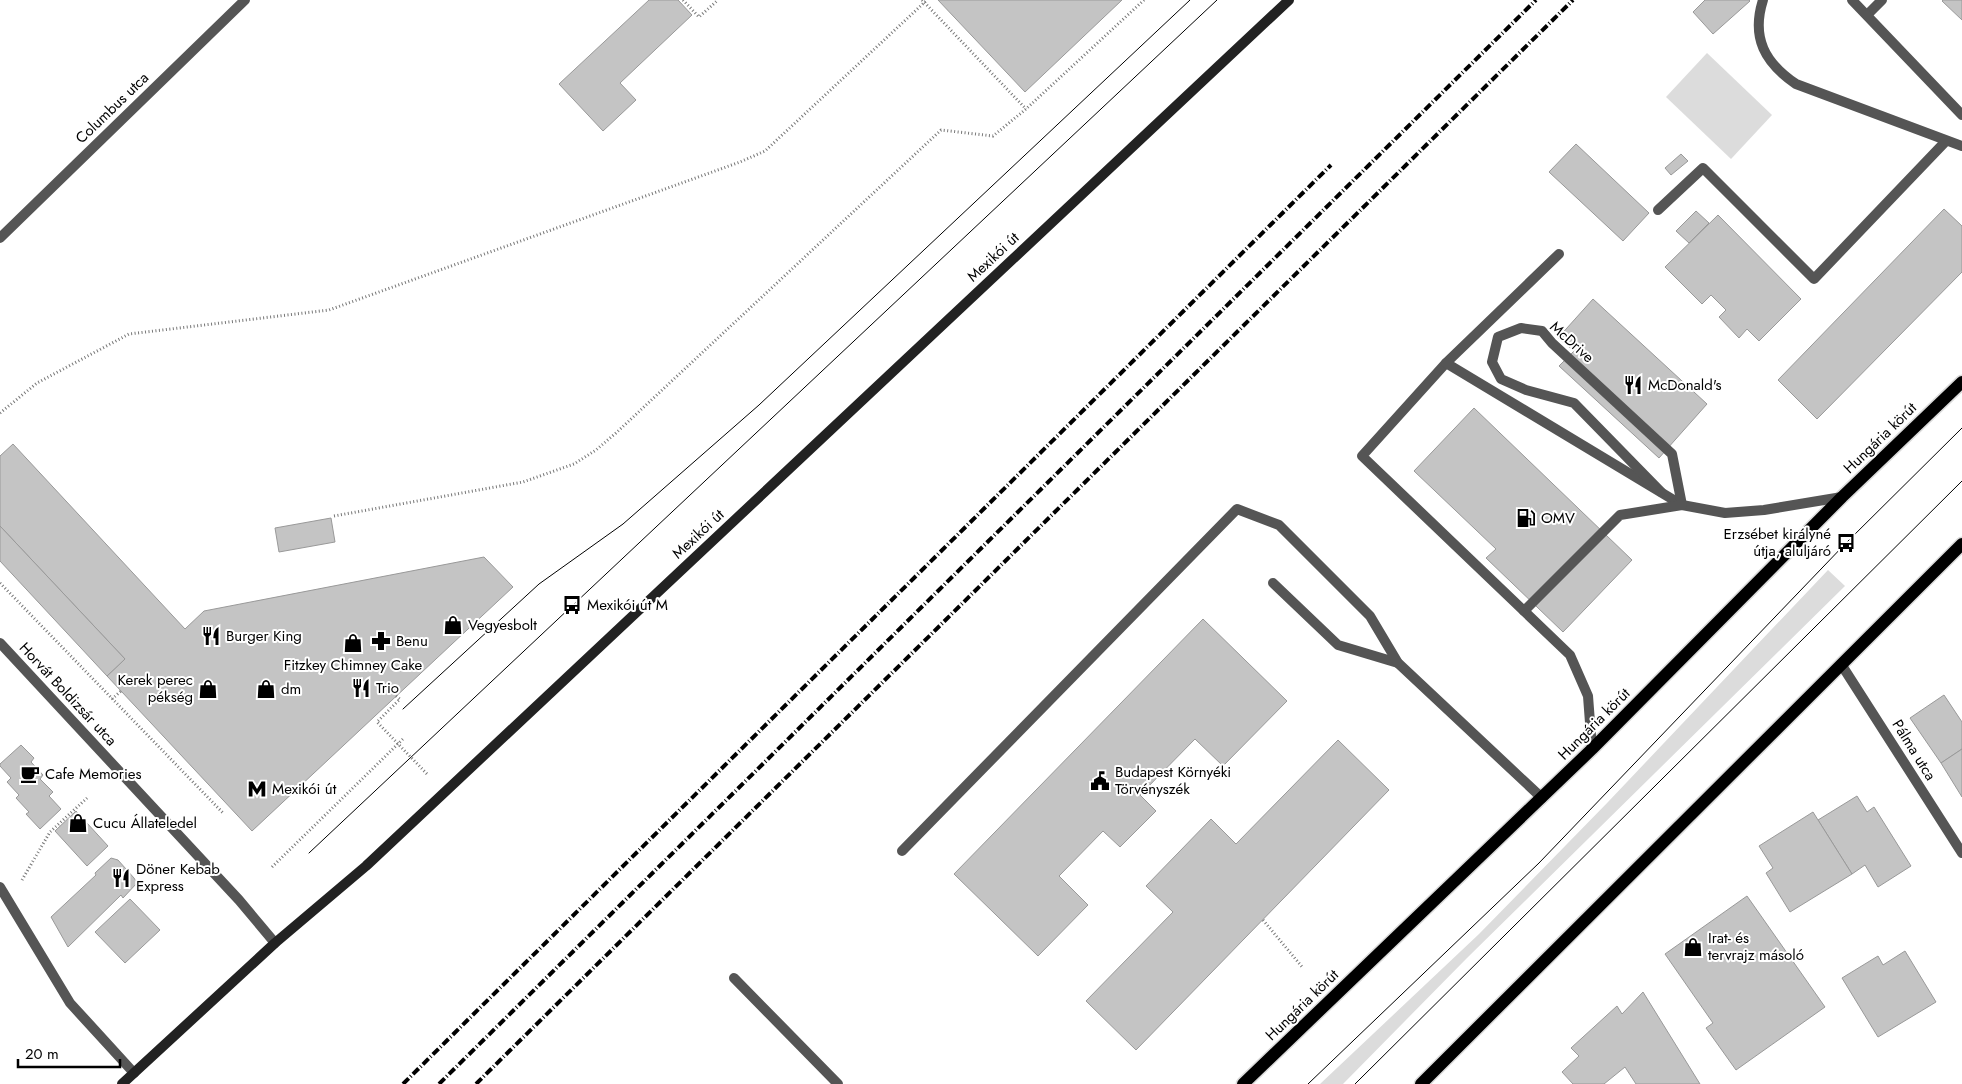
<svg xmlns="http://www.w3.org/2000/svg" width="1962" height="1084" viewBox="0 0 1962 1084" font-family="Jost,sans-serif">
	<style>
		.green { fill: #dcdcdc }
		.building { fill: #c4c4c4; stroke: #999 }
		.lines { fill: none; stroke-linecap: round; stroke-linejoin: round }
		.primary-casing { stroke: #dbdbdb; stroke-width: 15 }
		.path { stroke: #777; stroke-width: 3; stroke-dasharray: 1 2.5; stroke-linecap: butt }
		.lane { stroke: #555; stroke-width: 10 }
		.street { stroke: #555; stroke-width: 10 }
		.secondary { stroke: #222; stroke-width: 10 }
		.primary { stroke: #000; stroke-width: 12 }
		.tram { stroke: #000; stroke-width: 1 }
		.rail { stroke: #000; stroke-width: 4; stroke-dasharray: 8 2.5 1 2.5; stroke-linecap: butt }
		.labels { text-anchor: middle; stroke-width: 4; stroke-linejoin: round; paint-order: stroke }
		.street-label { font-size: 15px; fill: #000; stroke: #fff }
		.poi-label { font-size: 15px; fill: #000; stroke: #fff; text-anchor: start }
	</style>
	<rect width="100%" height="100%" fill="#fff"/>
	<g class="green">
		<polygon points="1707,53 1772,115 1731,159 1666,97"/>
		<polygon points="1828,570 1845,586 1467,958 1343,1084 1320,1084 1479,934 1608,802"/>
	</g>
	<g class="building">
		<polygon points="649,0 678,0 692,15 620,83 636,100 603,131 559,84"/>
		<polygon points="938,0 1122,0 1025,92"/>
		<polygon points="1705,0 1749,0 1750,1 1713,34 1693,12"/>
		<polygon points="1943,0 1962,0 1962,20 1942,1"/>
		<polygon points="1576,144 1649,213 1623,241 1549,172"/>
		<polygon points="1681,154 1688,161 1671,175 1665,168"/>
		<polygon points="1944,209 1962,226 1962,272 1817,419 1778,380"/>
		<polygon points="1696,211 1709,223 1689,243 1676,231"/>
		<polygon points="1718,215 1801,299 1759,341 1747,329 1739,338 1719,317 1726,310 1711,295 1702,304 1665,267"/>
		<polygon points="1593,299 1707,404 1659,458 1559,366 1574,351 1558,338"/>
		<polygon points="1474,408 1632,560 1563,632 1486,558 1496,549 1414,471"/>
		<polygon points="13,444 185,629 204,611 484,557 513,587 252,831 107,676 125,659 0,526 0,456"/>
		<polygon points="331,518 335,542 279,552 275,528"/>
		<polygon points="0,526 125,659 107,676 0,561"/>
		<polygon points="1203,619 1287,701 1223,766 1195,739 1140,795 1156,811 1120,847 1103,831 1059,876 1088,905 1038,956 954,874"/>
		<polygon points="1944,695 1962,722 1962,749 1941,763 1910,718"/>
		<polygon points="1338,740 1389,790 1136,1050 1086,1001 1173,912 1146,886 1211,819 1236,844"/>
		<polygon points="21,745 34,758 31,762 43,775 40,779 53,792 49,796 61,809 40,829 26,814 29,812 16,798 19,795 7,782 11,778 0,766 0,764"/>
		<polygon points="1962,749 1962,797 1941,763"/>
		<polygon points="1857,796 1867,812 1874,807 1911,866 1878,887 1865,865 1852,874 1818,820"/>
		<polygon points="76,811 108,846 87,866 55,831"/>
		<polygon points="1813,812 1852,874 1790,912 1766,873 1773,868 1759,846"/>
		<polygon points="111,858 118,860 134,878 137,883 123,898 121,895 68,947 51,917 96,875 95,873"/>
		<polygon points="1747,896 1825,1007 1736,1070 1706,1028 1713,1023 1665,954"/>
		<polygon points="130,899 160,930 125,963 95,932"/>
		<polygon points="1905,951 1936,1002 1878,1037 1842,978 1878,956 1883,965"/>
		<polygon points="1643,992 1700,1084 1636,1084 1625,1067 1604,1084 1573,1084 1562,1072 1579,1056 1571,1048 1617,1006 1622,1014"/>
	</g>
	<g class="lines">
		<g class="primary-casing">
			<g id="primary">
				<polyline points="1243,1084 1592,749 1842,497 1962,382"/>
				<polyline points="1421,1084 1962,544"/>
			</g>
		</g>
		<g class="path">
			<polyline points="683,0 699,17 718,0"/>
			<polyline points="922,0 1026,109"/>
			<polyline points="0,413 37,383 129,334 329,310 740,162 765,151 927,0"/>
			<polyline points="334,516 523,482 574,464 596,450 616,433 941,130 993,136 1026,109 1144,0"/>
			<polyline points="0,583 224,814"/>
			<polyline points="396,696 400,699 377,722 427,774"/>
			<polyline points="112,699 121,691"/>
			<polyline points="272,867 404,738"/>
			<polyline points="22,880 50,832 87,798"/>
			<polyline points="1263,920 1303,968"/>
		</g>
		<g class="lane">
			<path d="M1763,0C1751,38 1765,63 1796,84L1962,146"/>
			<polyline points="1867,15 1882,0"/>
			<polyline points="1658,210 1703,168 1814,279 1946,141"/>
			<polyline points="1559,254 1446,363 1362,456 1570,655 1588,696 1592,749"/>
			<polyline points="1446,363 1682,505 1725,513 1764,510 1842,497"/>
			<polyline points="1273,583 1338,645 1398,663"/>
			<polyline points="1524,611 1620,515 1682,505 1672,454 1552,343 1542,331 1521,328 1498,337 1492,362 1501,379 1526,390 1574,403 1661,492"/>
			<polyline points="902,851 1237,509 1279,525 1370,616 1398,663 1542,798"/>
			<polyline points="0,887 70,1003 134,1073"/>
			<polyline points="734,978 838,1084"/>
		</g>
		<g class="street">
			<polyline points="1852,0 1962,115"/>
			<polyline points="0,238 245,0"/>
			<polyline points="0,643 239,900 275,943"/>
			<polyline points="1841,664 1962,853"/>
		</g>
		<polyline class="secondary" points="122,1084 275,943 366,866 1289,0"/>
		<use href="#primary" class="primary"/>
		<g class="tram">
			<polyline points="403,709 539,584 623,524 759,405 1190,0"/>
			<polyline points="309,853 1217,0"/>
			<polyline points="1308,1084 1539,863 1846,543 1962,428"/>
			<polyline points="1355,1084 1962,481"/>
		</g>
		<g class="rail">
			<polyline points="403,1084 1331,165"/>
			<polyline points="439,1084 1536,0"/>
			<polyline points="476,1084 1573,0"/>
		</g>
	</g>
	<defs>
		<g id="restaurant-bare" transform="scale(1.5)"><path d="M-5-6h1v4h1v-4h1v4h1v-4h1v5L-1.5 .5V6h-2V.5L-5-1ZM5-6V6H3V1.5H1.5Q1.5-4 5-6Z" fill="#000" stroke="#fff" stroke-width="2.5" paint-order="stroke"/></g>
		<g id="fuel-bare" transform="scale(1.5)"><path d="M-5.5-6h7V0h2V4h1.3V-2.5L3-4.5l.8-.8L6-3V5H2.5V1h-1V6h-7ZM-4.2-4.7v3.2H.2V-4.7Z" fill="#000" stroke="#fff" stroke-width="2.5" paint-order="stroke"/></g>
		<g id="bus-bare" transform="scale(1.5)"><path d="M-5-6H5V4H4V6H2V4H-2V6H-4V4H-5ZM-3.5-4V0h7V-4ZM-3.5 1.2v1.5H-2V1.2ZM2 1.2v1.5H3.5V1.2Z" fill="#000" stroke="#fff" stroke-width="2.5" paint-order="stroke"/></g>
		<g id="shop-bare" transform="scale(1.5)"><path d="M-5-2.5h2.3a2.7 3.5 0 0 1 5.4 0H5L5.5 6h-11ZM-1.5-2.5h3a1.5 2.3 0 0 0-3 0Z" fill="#000" stroke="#fff" stroke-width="2.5" paint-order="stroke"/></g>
		<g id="pharmacy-bare" transform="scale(1.5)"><path d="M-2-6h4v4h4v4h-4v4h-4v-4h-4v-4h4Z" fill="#000" stroke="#fff" stroke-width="2.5" paint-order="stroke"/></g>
		<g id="cafe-bare" transform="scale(1.5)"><path d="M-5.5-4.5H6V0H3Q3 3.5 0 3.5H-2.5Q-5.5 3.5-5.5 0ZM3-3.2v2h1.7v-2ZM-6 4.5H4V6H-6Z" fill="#000" stroke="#fff" stroke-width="2.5" paint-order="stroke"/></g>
		<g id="civic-bare" transform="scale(1.5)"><path d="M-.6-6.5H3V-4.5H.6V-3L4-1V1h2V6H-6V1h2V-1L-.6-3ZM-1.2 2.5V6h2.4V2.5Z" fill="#000" stroke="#fff" stroke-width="2.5" paint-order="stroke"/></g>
		<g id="metro-bare" transform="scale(1.5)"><path d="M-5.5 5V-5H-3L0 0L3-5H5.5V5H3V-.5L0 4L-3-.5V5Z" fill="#000" stroke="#fff" stroke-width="2.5" paint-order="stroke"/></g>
	</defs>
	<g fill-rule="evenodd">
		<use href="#restaurant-bare" x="1633" y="385"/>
		<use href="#fuel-bare" x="1526" y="518"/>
		<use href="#bus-bare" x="1846" y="543"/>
		<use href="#bus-bare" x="572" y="605"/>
		<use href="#shop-bare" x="453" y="625"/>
		<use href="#restaurant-bare" x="211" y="636"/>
		<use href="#pharmacy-bare" x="381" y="641"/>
		<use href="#shop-bare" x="353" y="643"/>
		<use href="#restaurant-bare" x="361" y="688"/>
		<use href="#shop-bare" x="208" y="689"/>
		<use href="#shop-bare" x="266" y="689"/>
		<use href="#cafe-bare" x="30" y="774"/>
		<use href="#civic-bare" x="1100" y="781"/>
		<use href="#metro-bare" x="257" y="789"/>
		<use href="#shop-bare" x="78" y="823"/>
		<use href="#restaurant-bare" x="121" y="878"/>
		<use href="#shop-bare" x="1693" y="947"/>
	</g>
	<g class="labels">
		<g class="street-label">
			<text transform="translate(112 108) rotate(-44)" y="5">Columbus utca</text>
			<text transform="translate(993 257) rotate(-43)" y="5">Mexikói út</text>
			<text transform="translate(1572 342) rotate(42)" y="5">McDrive</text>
			<text transform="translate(1880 438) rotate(-44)" y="5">Hungária körút</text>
			<text transform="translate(698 534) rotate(-43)" y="5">Mexikói út</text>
			<text transform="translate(68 694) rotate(47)" y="5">Horvát Boldizsár utca</text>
			<text transform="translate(1594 724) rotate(-45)" y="5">Hungária körút</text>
			<text transform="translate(1914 750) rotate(58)" y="5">Pálma utca</text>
			<text transform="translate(1302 1005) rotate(-44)" y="5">Hungária körút</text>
		</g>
		<g class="poi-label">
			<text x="1648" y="390">McDonald's</text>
			<text x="1541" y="523">OMV</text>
			<text x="1831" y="539" text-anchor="end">Erzsébet királyné<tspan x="1831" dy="17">útja, aluljáró</tspan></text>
			<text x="587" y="610">Mexikói út M</text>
			<text x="468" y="630">Vegyesbolt</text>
			<text x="226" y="641">Burger King</text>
			<text x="396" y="646">Benu</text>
			<text x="353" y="670" text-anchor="middle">Fitzkey Chimney Cake</text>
			<text x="193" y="685" text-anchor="end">Kerek perec<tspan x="193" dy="17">pékség</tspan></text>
			<text x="376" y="693">Trio</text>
			<text x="281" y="694">dm</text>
			<text x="1115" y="777">Budapest Környéki<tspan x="1115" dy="17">Törvényszék</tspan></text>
			<text x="45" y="779">Cafe Memories</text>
			<text x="272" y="794">Mexikói út</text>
			<text x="93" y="828">Cucu Állateledel</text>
			<text x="136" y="874">Döner Kebab<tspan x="136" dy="17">Express</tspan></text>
			<text x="1708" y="943">Irat- és<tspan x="1708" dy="17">tervrajz másoló</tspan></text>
		</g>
	</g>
	<path d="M18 1059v8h102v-8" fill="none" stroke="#000000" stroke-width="2.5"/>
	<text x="25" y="1059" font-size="15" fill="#000000" stroke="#ffffff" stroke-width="4" paint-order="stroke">20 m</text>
</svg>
